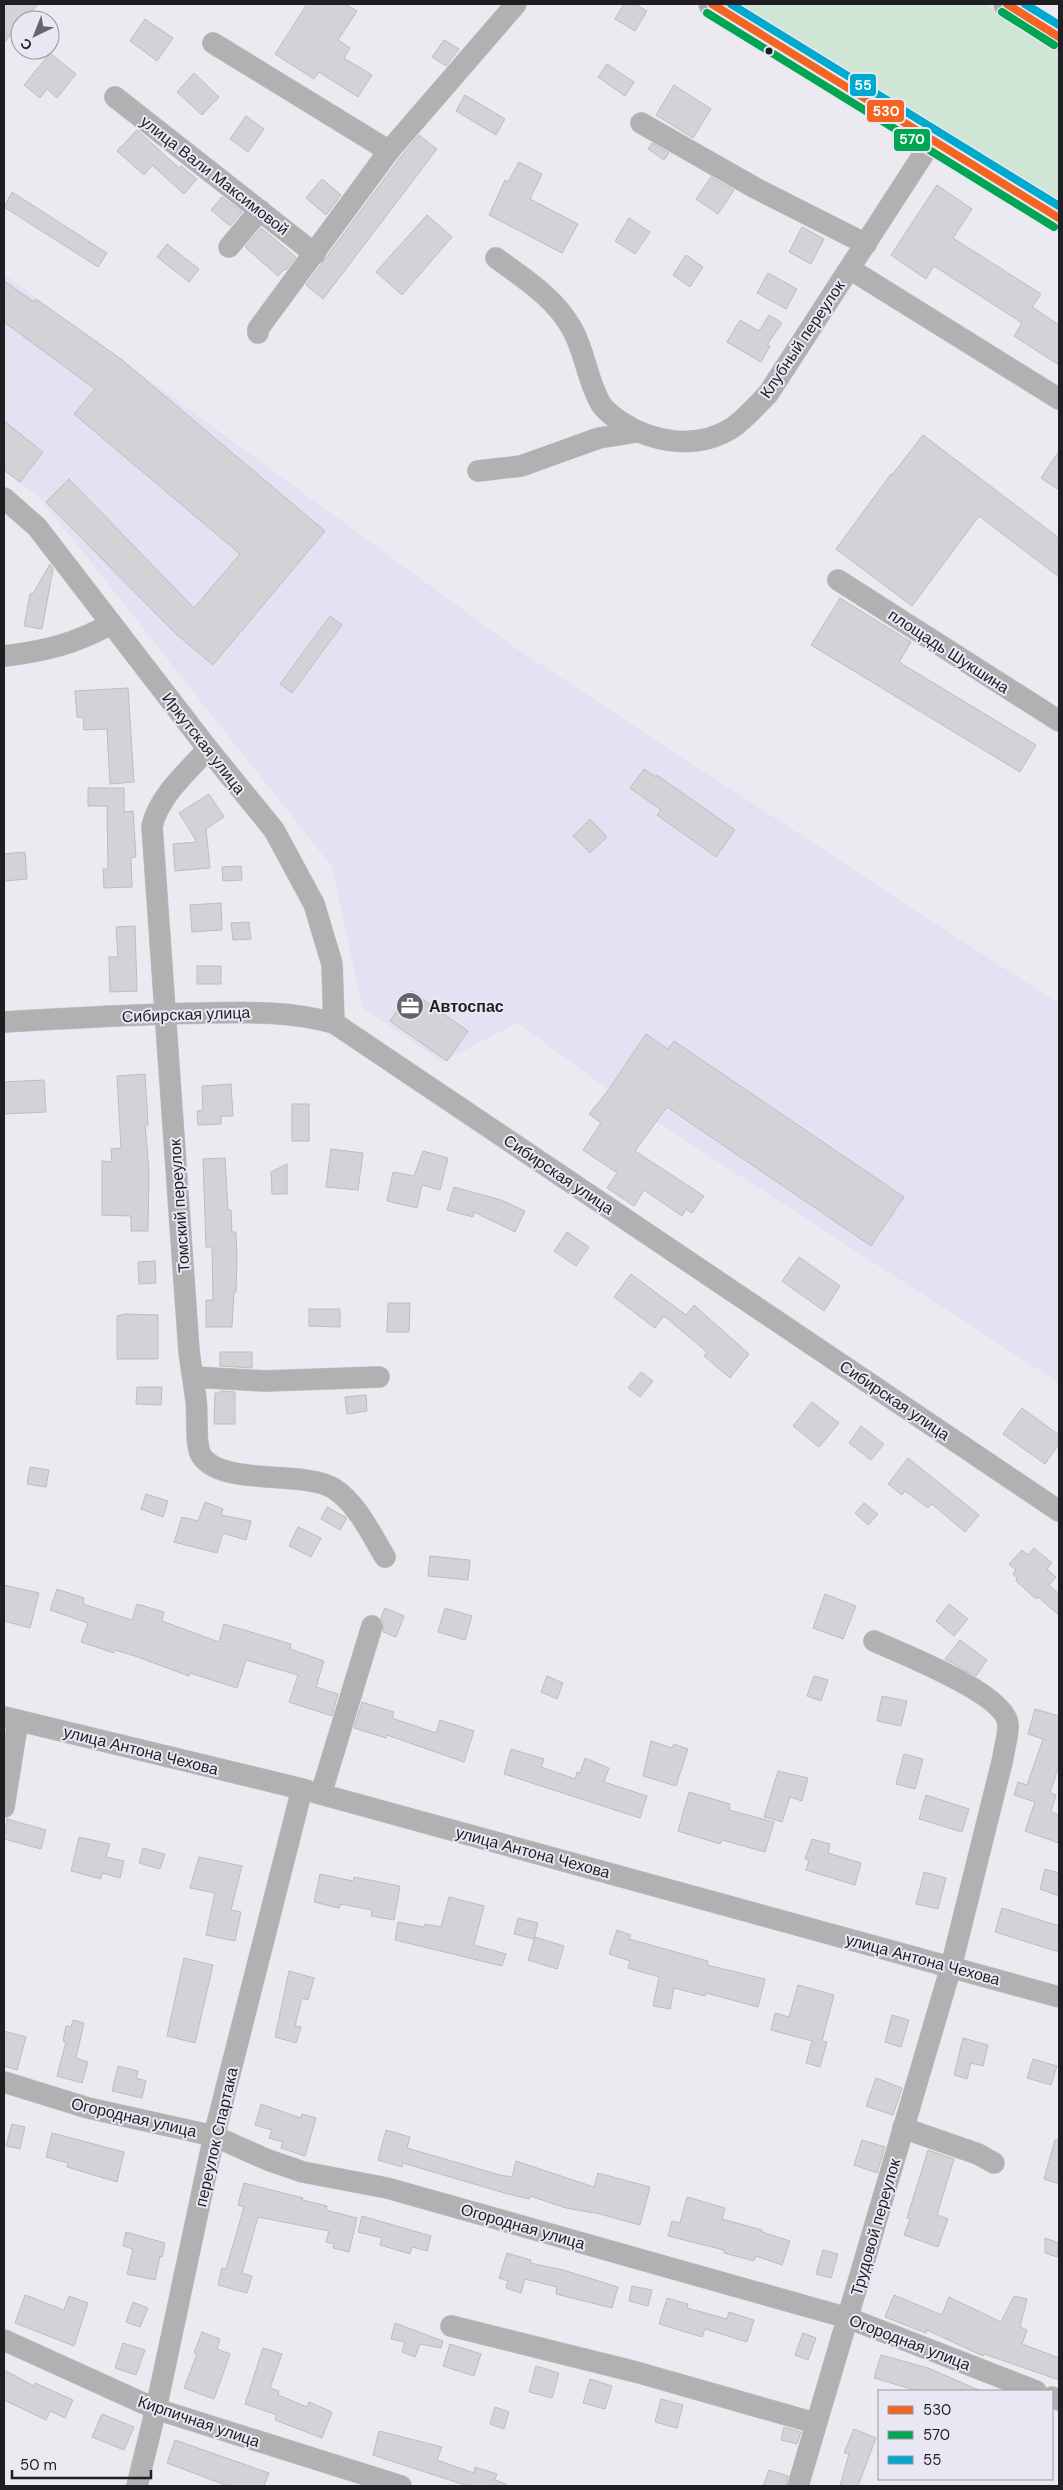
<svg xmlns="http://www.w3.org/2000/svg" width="1063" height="2490" viewBox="0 0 1063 2490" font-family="'DM Sans',sans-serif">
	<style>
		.industrial { fill: #e4e2f2 }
		.green { fill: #cee6d3 }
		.building { fill: #d2d2d7; stroke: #bdbcc1 }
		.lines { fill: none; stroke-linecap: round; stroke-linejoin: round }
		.minor-casing { stroke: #c7c6cb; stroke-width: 22 }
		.major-casing { stroke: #c7c6cb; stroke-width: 28 }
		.minor { stroke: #b1b1b1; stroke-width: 21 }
		.major { stroke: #aaa9ab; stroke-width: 26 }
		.bus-1-casing { stroke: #eae7f4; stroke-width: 11 }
		.bus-2-casing { stroke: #eae7f4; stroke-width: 11 }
		.bus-3-casing { stroke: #eae7f4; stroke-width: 11 }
		.bus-1 { stroke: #f26522; stroke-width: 8 }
		.bus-2 { stroke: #00a651; stroke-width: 8 }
		.bus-3 { stroke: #00a9ce; stroke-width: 8 }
		.bus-dot { fill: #1f1e23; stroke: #eae7f4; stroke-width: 2 }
		.labels { text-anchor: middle; stroke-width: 4; stroke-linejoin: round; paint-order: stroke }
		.street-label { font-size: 16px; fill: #1f1e23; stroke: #eae7f4 }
		.poi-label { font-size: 16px; font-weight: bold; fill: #1f1e23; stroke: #eae7f4; text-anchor: start }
		.line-badge { stroke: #eae7f4; stroke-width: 2 }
		.badge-label { font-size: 14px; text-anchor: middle; font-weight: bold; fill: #fff }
	</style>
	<rect width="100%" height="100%" fill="#ebeaf1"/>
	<polygon class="industrial" points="4,274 514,647 1059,1004 1059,1383 620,1098 517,1023 442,1062 362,1007 332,867 39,497 4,472"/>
	<polygon class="green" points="731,4 986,4 1059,53 1059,208"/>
	<g class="building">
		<polygon points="4,4 38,4 24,20 20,20 20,24 4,43"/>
		<polygon points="307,4 345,4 357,11 338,40 350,48 344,58 372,75 358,97 319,72 314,79 275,54"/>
		<polygon points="624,4 635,4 647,11 635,31 615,19"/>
		<polygon points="145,19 173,38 157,61 130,41"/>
		<polygon points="444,40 459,49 446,66 432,57"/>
		<polygon points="50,53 76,74 57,98 47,89 40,98 24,85"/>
		<polygon points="607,64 634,82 625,96 598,77"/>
		<polygon points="194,73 219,97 202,115 177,92"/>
		<polygon points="674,85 711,109 693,138 656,115"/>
		<polygon points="465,95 505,119 496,135 456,111"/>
		<polygon points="246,116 264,129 248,152 230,139"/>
		<polygon points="137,130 179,168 181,166 197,179 184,194 152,165 144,175 117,151"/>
		<polygon points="419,135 437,149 323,299 306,285 399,159"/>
		<polygon points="652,143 669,153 664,160 648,149"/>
		<polygon points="519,162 542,174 530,199 578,224 562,253 489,215 505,180 508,182"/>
		<polygon points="711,177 734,190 718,214 696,199"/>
		<polygon points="322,179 341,195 326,215 306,198"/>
		<polygon points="937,185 972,209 953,238 1041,294 1032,307 1059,325 1059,365 1014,336 1022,323 934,266 926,279 891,255"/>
		<polygon points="12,192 107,253 98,267 4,207"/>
		<polygon points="222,197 242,212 230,226 211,210"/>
		<polygon points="427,215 452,237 402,295 376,272"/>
		<polygon points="629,218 650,232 635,254 615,241"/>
		<polygon points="802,227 824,239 811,264 789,252"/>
		<polygon points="261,228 296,257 286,270 284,269 278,276 245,247"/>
		<polygon points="167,244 199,269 189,282 157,257"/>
		<polygon points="686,255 703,267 690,287 673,275"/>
		<polygon points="768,273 797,289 786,309 757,293"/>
		<polygon points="4,281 34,302 36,299 121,359 325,531 213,665 176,634 46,502 69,479 194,608 240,554 74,414 95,389 4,322"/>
		<polygon points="769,315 782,323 767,345 770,346 761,362 727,342 740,320 759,331"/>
		<polygon points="4,421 43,452 20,482 4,470"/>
		<polygon points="923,435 1059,538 1059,577 979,516 912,606 836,549 891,474 892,475"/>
		<polygon points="1059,451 1059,490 1041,478"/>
		<polygon points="50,564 53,569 42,629 24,626 30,594 34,592"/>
		<polygon points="840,598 911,642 899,662 1036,745 1020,772 811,645"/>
		<polygon points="330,616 342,625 292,693 280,684"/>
		<polygon points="128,688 134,782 110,784 107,729 84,730 83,717 77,717 75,691"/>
		<polygon points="644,769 656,777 657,775 735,830 716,857 657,815 661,810 630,788"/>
		<polygon points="88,788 124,788 124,812 133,811 136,857 131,858 132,887 104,888 103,869 108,869 107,806 88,806"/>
		<polygon points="209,794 224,817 206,829 210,868 175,871 173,844 197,842 179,813"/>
		<polygon points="590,819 607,837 590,853 573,836"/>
		<polygon points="25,852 27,879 4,881 4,854"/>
		<polygon points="241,866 242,880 223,881 222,867"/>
		<polygon points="221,903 222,930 192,932 190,905"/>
		<polygon points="249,922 251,939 233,940 231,923"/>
		<polygon points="135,926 137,991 110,992 109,957 118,957 116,927"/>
		<rect x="197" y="966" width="24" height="18"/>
		<polygon points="411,991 468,1031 447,1061 390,1021"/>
		<polygon points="646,1034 668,1049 674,1041 904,1197 871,1246 667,1107 635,1151 704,1196 692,1213 686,1209 682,1216 644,1190 634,1206 607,1188 617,1173 583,1150 601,1123 589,1114 607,1092"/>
		<polygon points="145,1074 148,1125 145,1125 149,1170 148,1231 131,1231 131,1216 102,1215 102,1161 112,1162 111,1149 121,1148 117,1076"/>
		<polygon points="44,1080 46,1112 4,1114 4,1082"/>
		<polygon points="231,1084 233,1116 221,1116 221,1124 198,1125 197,1111 203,1110 202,1086"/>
		<rect x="292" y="1104" width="17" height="37"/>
		<polygon points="331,1149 363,1153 358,1190 326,1187"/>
		<polygon points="423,1151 448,1158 440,1190 422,1185 417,1208 387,1201 393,1172 414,1176"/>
		<polygon points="225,1158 228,1210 231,1210 232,1232 236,1232 237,1256 236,1292 234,1292 232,1327 206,1327 206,1300 213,1300 212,1247 206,1247 203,1159"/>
		<polygon points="287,1164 287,1194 272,1194 271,1172"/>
		<polygon points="454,1187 501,1200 525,1211 515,1232 474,1212 473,1217 447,1210"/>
		<polygon points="567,1232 589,1247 576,1266 554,1251"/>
		<polygon points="799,1257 840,1286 824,1311 782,1281"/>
		<polygon points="155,1261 156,1283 139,1284 138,1262"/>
		<polygon points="631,1274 686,1315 694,1305 749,1354 730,1378 704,1356 707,1352 664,1316 655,1328 614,1297"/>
		<polygon points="388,1303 410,1303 409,1332 387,1332"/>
		<polygon points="309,1309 340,1309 340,1327 309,1326"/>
		<polygon points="125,1314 158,1315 158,1359 117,1359 117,1316"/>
		<polygon points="220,1352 252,1352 252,1368 220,1366"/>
		<polygon points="641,1372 653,1381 640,1397 628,1388"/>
		<polygon points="137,1387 162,1387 161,1405 136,1404"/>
		<polygon points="220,1391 235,1392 235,1424 214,1424 215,1393 220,1393"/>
		<polygon points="366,1395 367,1411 347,1414 345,1397"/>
		<polygon points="812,1402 839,1423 819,1447 793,1426"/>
		<polygon points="1022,1408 1059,1435 1059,1444 1045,1464 1003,1434"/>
		<polygon points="861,1426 884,1444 871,1460 849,1443"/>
		<polygon points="908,1458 979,1515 965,1532 932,1504 928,1508 905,1491 902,1495 888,1484"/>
		<polygon points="30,1467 49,1470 46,1487 27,1484"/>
		<polygon points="146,1494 168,1501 163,1517 141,1509"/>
		<polygon points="205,1502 223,1509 221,1515 251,1521 246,1540 223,1533 217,1553 174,1542 182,1517 198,1521"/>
		<polygon points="864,1503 878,1514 868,1525 855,1513"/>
		<polygon points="327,1507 347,1518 340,1530 321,1519"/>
		<polygon points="298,1527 321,1538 311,1557 289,1546"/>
		<polygon points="1034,1548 1052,1563 1047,1569 1056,1577 1049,1585 1059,1594 1059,1615 1038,1597 1036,1599 1016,1581 1017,1578 1013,1574 1016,1570 1009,1564 1022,1550 1028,1555"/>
		<polygon points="430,1556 470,1560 468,1580 428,1576"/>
		<polygon points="4,1585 39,1593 30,1628 4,1621"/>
		<polygon points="57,1589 84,1598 83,1604 132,1620 137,1604 164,1612 162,1621 219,1642 224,1624 291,1644 290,1649 324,1661 316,1687 338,1694 332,1716 289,1702 298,1675 246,1660 237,1688 190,1673 189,1676 135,1656 115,1650 114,1653 81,1642 88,1623 50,1610"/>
		<polygon points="825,1594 856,1606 843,1639 813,1628"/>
		<polygon points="949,1604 968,1619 954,1636 936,1621"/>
		<polygon points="385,1608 404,1616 396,1637 383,1632 384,1624 381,1617"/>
		<polygon points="445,1608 472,1616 465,1640 438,1632"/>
		<polygon points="960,1640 987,1660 976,1676 945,1659"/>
		<polygon points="547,1676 563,1683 557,1699 541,1692"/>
		<polygon points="814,1676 828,1680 821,1701 807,1696"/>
		<polygon points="882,1696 907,1701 901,1726 877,1721"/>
		<polygon points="362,1702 394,1712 392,1718 436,1733 440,1720 474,1731 464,1762 387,1735 386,1738 354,1728"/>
		<polygon points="1035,1709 1059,1716 1059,1765 1050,1793 1056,1795 1051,1812 1059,1815 1059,1843 1025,1831 1035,1802 1014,1795 1018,1782 1027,1785 1043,1739 1028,1734"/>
		<polygon points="651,1741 672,1748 674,1744 688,1749 676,1786 643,1776"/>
		<polygon points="511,1749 544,1759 541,1767 575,1779 577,1772 580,1773 585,1758 609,1768 604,1782 647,1796 640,1818 504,1774"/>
		<polygon points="904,1754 923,1759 915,1789 896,1784"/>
		<polygon points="778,1771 808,1778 802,1801 790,1797 782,1822 764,1817"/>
		<polygon points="689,1792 730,1804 729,1810 774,1822 765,1852 722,1840 720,1844 678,1831"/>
		<polygon points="926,1795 969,1809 962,1832 919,1819"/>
		<polygon points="7,1819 46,1830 41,1849 4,1839"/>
		<polygon points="79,1837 110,1844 106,1857 124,1861 120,1878 102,1873 101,1879 71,1871"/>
		<polygon points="812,1839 830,1844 828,1853 861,1863 855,1885 806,1870 809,1860 805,1859"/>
		<polygon points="143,1848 165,1854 160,1869 139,1863"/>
		<polygon points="199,1857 242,1866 231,1910 241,1912 235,1941 206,1935 215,1893 190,1888"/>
		<polygon points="1045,1869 1059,1873 1059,1896 1040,1889"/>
		<polygon points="924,1872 946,1878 938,1909 916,1904"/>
		<polygon points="320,1874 353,1881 354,1877 400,1886 394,1920 371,1916 372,1910 341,1904 339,1908 314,1902"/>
		<polygon points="449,1897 484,1906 474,1945 506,1954 502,1966 395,1940 398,1922 424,1927 425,1924 441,1927"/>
		<polygon points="1002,1908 1059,1926 1059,1952 995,1932"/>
		<polygon points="518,1918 538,1923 534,1939 514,1934"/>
		<polygon points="617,1930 631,1935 629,1939 708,1961 707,1965 765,1979 758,2007 706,1993 705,1996 674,1988 670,2009 653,2006 659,1977 628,1968 630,1961 609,1954"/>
		<polygon points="535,1937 564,1946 557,1969 528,1960"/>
		<polygon points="184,1958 213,1965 195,2043 167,2036"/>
		<polygon points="289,1971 314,1978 308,2000 302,1998 295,2026 301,2027 296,2043 275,2037"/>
		<polygon points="798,1985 834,1995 822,2041 827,2042 820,2067 806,2063 812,2041 771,2030 775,2013 789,2017"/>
		<polygon points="892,2015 909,2020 901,2047 885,2042"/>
		<polygon points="73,2020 84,2023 76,2058 88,2062 82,2083 57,2076 66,2042 63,2041 66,2026 71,2027"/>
		<polygon points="4,2031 26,2037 17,2070 4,2066"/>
		<polygon points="963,2038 988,2045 983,2066 971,2063 967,2079 954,2075"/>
		<polygon points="1033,2059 1057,2066 1051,2085 1027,2078"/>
		<polygon points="118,2066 138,2071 136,2078 146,2081 142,2098 112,2091"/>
		<polygon points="876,2078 902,2088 893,2115 866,2106"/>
		<polygon points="261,2104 301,2118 302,2114 316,2118 305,2156 281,2148 283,2142 269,2138 272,2130 255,2125"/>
		<polygon points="12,2124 25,2127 20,2149 6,2146"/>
		<polygon points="386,2130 410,2137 407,2148 500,2175 512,2177 516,2161 594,2187 598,2173 650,2187 640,2225 600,2214 566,2208 530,2196 529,2199 508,2194 403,2163 402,2167 378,2160"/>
		<polygon points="52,2133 124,2152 117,2182 67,2167 68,2163 46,2157"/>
		<polygon points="862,2140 885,2147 877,2173 854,2165"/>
		<polygon points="1055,2140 1059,2140 1059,2184 1044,2179"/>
		<polygon points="928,2150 954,2159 937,2215 948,2219 938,2247 904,2235 910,2219 907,2218"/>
		<polygon points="244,2183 303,2198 302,2200 327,2206 326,2210 357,2218 349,2252 333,2248 334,2244 326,2242 329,2231 258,2217 242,2273 252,2276 247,2293 218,2285 222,2268 226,2269 244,2207 238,2205"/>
		<polygon points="687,2197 725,2208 722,2219 762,2230 762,2232 790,2241 782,2265 756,2256 754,2261 724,2253 724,2250 668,2236 672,2221 680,2223"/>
		<polygon points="362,2216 431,2236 427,2251 412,2247 410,2254 380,2245 382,2238 358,2232"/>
		<polygon points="126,2232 165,2243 162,2257 160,2256 155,2280 127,2274 133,2249 123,2246"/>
		<polygon points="1045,2238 1059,2243 1057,2257 1045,2253"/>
		<polygon points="823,2250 838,2254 831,2278 816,2274"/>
		<polygon points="507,2253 531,2260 530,2263 563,2270 618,2287 612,2308 556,2294 557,2287 525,2279 521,2293 506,2288 508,2281 499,2278"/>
		<polygon points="632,2286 652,2290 648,2306 629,2301"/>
		<polygon points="25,2295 64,2310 69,2296 88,2303 74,2346 15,2323"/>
		<polygon points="894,2295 942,2315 949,2297 1001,2322 1014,2296 1027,2299 1020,2327 1027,2330 1022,2344 1059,2358 1059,2380 984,2354 983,2356 927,2330 926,2333 885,2317"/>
		<polygon points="667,2298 688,2304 687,2308 727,2319 729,2312 754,2320 747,2342 705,2329 702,2337 659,2324"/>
		<polygon points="133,2302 148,2308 140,2327 126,2322"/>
		<polygon points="395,2323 443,2341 441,2348 420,2344 415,2357 402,2352 405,2342 391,2339"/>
		<polygon points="202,2332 220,2339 217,2349 230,2354 214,2399 184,2388 197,2354 194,2353"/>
		<polygon points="803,2333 816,2338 808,2360 795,2355"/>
		<polygon points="123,2343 145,2350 136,2375 115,2368"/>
		<polygon points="450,2344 481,2354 474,2376 443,2366"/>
		<polygon points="263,2348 282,2354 270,2388 279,2391 278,2395 307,2407 309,2402 332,2412 322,2438 275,2420 277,2415 245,2404"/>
		<polygon points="881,2355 928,2368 981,2391 918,2391 874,2378"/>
		<polygon points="536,2366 559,2373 552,2398 529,2392"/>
		<polygon points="4,2370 34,2386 35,2383 73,2400 65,2418 50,2411 46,2420 4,2400"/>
		<polygon points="590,2379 612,2386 605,2409 583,2403"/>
		<polygon points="661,2399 683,2405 677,2428 655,2422"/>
		<polygon points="495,2407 509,2412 504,2429 490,2424"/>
		<polygon points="102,2414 134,2427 124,2450 92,2437"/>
		<polygon points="784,2427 801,2432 797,2444 781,2440"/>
		<polygon points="854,2429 876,2438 858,2486 840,2486 849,2454 844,2453"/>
		<polygon points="379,2431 442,2447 437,2460 474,2473 475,2467 497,2474 495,2480 506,2484 506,2486 468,2486 373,2455"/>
		<polygon points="175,2440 269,2473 264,2486 228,2486 167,2463"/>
		<polygon points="769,2470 788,2476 786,2486 763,2486"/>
	</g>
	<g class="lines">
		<g class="minor-casing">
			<g id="minor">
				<polyline points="213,43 389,151"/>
				<polyline points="115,97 315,254"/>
				<polyline points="641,123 757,189 866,244"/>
				<polyline points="229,247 260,210"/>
				<path d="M496,258C523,278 554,297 571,327C585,350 587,381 601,404C606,412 614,417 621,422C654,443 697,450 732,428C745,419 757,405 768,394L932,141"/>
				<polyline points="850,269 1059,399"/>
				<polyline points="258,333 258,329 389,151 516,4"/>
				<polyline points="478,471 521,466 599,438 637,432"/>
				<polyline points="4,498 37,527 208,749 274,830 314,904 332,964 334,1023"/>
				<polyline points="838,580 1059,721"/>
				<path d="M4,656C46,651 74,644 111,624"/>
				<path d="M208,749C187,772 159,796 152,826L189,1351C191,1368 194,1384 196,1400C198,1414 195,1441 200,1453C216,1487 303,1470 333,1488C357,1503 371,1534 385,1557"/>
				<path d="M4,1022C71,1018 138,1014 205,1013C250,1012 290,1011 334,1023L1059,1511"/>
				<polyline points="193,1377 265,1381 379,1377"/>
				<polyline points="4,1717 302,1789 1059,1997"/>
				<polyline points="321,1794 372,1626"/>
				<polyline points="4,1807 18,1720"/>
				<polyline points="4,2082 88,2108 214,2136 268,2160 303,2172 387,2188 848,2318 1036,2391"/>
				<polyline points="903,2128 978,2154 994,2163"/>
				<polyline points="451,2326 636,2372 815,2423"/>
				<polyline points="4,2340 156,2409 401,2486"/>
				<polyline points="1052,2397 1059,2400"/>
				<polyline points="137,2486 156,2409 214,2136 302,1789"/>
				<path d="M798,2486L951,1967L1003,1758C1004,1748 1009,1734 1008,1724C1005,1693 900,1653 874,1641"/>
			</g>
		</g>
		<g class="major-casing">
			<g id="major">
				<polyline points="712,4 1059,218"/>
				<polyline points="1007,4 1059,37"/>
			</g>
		</g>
		<use href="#minor" class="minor"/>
		<use href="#major" class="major"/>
		<g class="bus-1-casing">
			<g id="bus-1">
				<polyline points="712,4 1059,218"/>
				<polyline points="1007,4 1059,37"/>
			</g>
		</g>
		<g class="bus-2-casing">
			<g id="bus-2">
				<polyline points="1002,12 1054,45"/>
				<polyline points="707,13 1054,227"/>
			</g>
		</g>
		<g class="bus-3-casing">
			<g id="bus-3">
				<polyline points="731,4 1059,206"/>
				<polyline points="1025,4 1059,25"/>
			</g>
		</g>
		<use href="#bus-1" class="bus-1"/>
		<use href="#bus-2" class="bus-2"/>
		<use href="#bus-3" class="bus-3"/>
	</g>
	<defs>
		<g id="office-disc" transform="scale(1.4375)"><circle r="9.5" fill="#66656b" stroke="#eae7f4"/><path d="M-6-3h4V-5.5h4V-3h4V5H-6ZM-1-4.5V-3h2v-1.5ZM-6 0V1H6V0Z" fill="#fff"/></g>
	</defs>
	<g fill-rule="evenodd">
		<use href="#office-disc" x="410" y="1006"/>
	</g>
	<circle class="bus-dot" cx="769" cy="51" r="4.5"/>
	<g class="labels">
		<g class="street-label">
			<text transform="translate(215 175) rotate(38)" y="6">улица Вали Максимовой</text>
			<text transform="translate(802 339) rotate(-56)" y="6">Клубный переулок</text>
			<text transform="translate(949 651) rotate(33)" y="6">площадь Шукшина</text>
			<text transform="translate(204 743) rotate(52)" y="6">Иркутская улица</text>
			<text transform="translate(186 1014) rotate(-2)" y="6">Сибирская улица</text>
			<text transform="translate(559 1174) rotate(34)" y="6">Сибирская улица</text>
			<text transform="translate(179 1206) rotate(-94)" y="6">Томский переулок</text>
			<text transform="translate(895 1400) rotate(34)" y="6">Сибирская улица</text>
			<text transform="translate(141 1750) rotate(14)" y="6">улица Антона Чехова</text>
			<text transform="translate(533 1852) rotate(15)" y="6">улица Антона Чехова</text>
			<text transform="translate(923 1959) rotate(15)" y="6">улица Антона Чехова</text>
			<text transform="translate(134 2117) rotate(13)" y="6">Огородная улица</text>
			<text transform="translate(216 2137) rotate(-77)" y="6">переулок Спартака</text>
			<text transform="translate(523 2226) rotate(16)" y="6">Огородная улица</text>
			<text transform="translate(875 2227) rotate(-74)" y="6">Трудовой переулок</text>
			<text transform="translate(910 2342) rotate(21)" y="6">Огородная улица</text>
			<text transform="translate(199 2421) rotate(19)" y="6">Кирпичная улица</text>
		</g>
		<g class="poi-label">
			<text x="429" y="1012">Автоспас</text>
		</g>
	</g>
	<g class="line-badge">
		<rect x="849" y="73" width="28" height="24" rx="5" fill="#00a9ce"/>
		<rect x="866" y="99" width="39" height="24" rx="5" fill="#f26522"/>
		<rect x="893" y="128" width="38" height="24" rx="5" fill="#00a651"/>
	</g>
	<g class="badge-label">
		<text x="863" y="90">55</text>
		<text x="886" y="116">530</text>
		<text x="912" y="144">570</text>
	</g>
	<rect width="1063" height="2490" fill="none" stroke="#1f1e23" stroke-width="10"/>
	<rect x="878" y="2390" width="175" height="90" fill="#eae7f4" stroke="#9997a0"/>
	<rect x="888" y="2406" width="25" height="8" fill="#f26522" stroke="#9997a0"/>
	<text x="923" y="2415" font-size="15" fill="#1f1e23">530</text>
	<rect x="888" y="2431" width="25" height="8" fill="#00a651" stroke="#9997a0"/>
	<text x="923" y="2440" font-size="15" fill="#1f1e23">570</text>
	<rect x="888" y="2456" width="25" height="8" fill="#00a9ce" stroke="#9997a0"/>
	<text x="923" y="2465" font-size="15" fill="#1f1e23">55</text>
	<g transform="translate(35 35) rotate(223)"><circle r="24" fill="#eae7f4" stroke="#9997a0"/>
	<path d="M0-4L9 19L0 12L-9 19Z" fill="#66656b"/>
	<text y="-8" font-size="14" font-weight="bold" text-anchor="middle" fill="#1f1e23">С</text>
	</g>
	<path d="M12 2470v8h139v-8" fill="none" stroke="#1f1e23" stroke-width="2.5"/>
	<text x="20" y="2470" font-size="15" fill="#1f1e23" stroke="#eae7f4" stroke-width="4" paint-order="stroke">50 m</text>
</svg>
